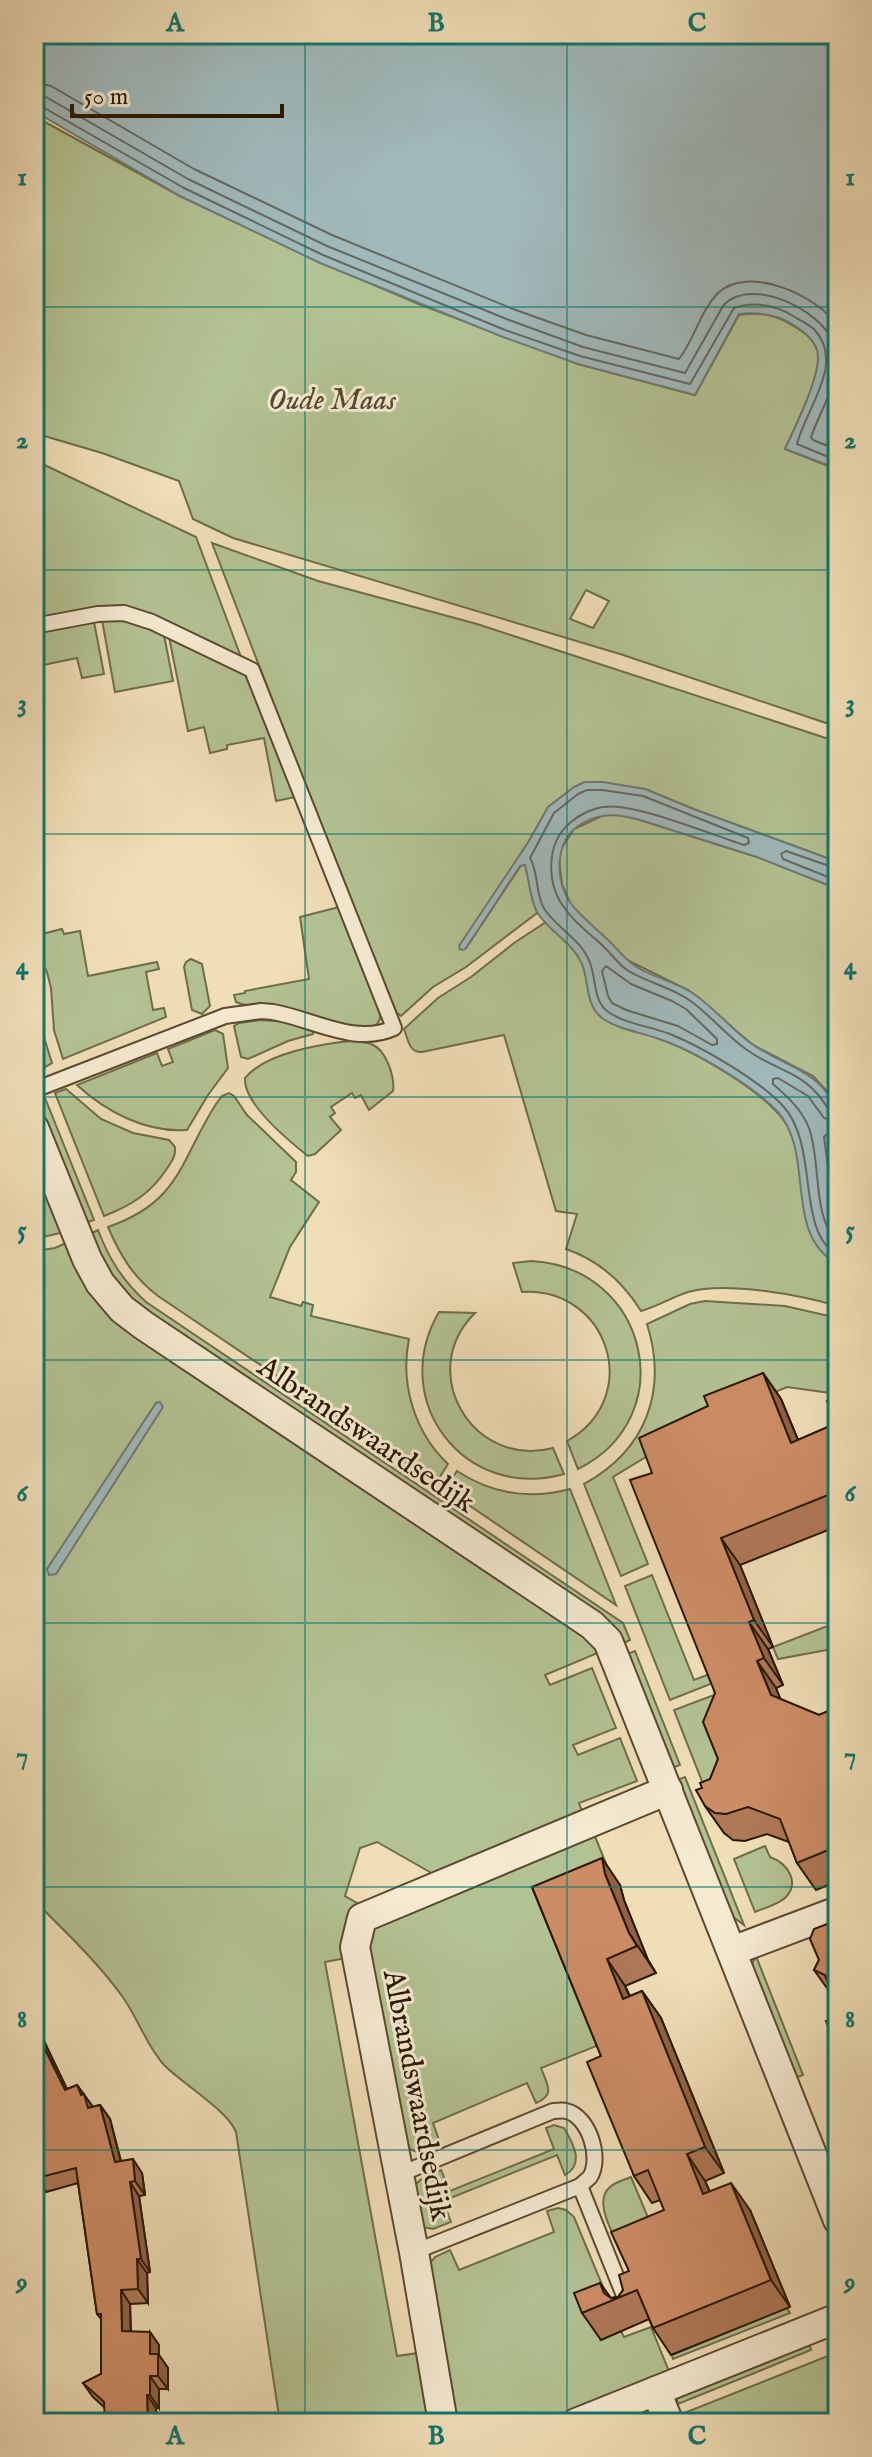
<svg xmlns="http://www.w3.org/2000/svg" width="872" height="2457" viewBox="0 0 872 2457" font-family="'IM FELL English',serif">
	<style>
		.green { fill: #b3c293; stroke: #6e6d4a; stroke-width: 2; fill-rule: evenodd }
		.water { fill: #a0b9bb; stroke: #707971; stroke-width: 2 }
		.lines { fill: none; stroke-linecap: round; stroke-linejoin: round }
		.shore { stroke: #64685e; stroke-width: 2 }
		.lane-casing { stroke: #5b4a2f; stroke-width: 18 }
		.street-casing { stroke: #5b4a2f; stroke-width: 32 }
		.lane { stroke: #f5ead0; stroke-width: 14 }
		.street { stroke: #f5ead0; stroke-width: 28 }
		.wall { fill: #af7857; stroke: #291802; stroke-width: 2 }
		.shaded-wall { fill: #8f6247; stroke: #291802; stroke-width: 2 }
		.building { fill: #cc8c65; stroke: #291802; stroke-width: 2 }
		.grid { fill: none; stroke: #0f766e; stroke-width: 2; stroke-opacity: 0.55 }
		.labels { text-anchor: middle; stroke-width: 6; stroke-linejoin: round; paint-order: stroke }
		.park-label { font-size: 30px; font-style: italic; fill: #524b2e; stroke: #f5ead0 }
		.street-label { font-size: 30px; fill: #291802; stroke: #f5ead0 }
		.neatline { fill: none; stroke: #0f766e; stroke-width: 3 }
		.grid-label { font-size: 26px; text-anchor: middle; font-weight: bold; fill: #0f766e }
	</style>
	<rect width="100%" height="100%" fill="#f0deb7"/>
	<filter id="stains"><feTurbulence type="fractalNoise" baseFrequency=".0025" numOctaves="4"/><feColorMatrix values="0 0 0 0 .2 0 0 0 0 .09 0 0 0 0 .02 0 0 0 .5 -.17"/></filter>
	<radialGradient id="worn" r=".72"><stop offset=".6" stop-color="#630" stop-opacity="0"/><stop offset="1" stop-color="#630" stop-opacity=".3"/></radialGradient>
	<g class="green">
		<path d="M34,116L180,196L320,262L421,305L578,364L695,395L739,315C759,312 775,314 792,325C803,331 813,338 818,351C825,370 794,429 785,449L838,470V727L620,654L233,538L193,519L179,481L102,453L34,433ZM586,590L609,601L593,628L570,619Z"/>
		<polygon points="34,460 196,537 241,657 145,613 122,606 101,606 34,619"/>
		<polygon points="212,543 318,581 477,624 838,742 838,862 696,810 645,789 585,782 574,787 548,808 529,841 460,949 466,948 522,864 525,865 537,913 466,967 433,987 401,1016 396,1012 324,835"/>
		<polygon points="111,619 133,622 164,635 173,681 115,692 102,620"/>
		<polygon points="94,622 104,674 82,678 77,658 34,667 34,633"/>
		<polygon points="169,637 245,673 295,797 276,801 264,738 227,745 227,749 210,753 204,727 188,731"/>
		<polygon points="604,815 622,815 640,820 757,857 838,889 838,1112 828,1092 813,1076 753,1045 688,990 627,960 571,905 562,884 559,859 561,849 574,829"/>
		<path d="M339,907L381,1013C380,1020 379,1025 371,1027C348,1032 300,1007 273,1005C260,1004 248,1008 236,1002L234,995L245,993V991L309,979L300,917Z"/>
		<path d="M546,922C558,934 574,947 582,963C590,981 585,1005 603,1018C619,1030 641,1032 660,1039C696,1052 763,1091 785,1122C814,1164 785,1235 838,1264V1306C800,1295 726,1281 688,1292C672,1297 657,1307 641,1311C623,1282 598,1260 566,1249L577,1214L556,1211L504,1035L422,1052C409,1053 408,1039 404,1029L438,998L471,977L514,943Z"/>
		<polygon points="62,929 64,934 80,931 88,976 157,962 159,969 146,972 153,1010 164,1008 166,1017 63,1059 54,1030 51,988 47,972 34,948 34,936"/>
		<polygon points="191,959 202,964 210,1006 202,1014 192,1010 184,967 186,962"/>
		<polygon points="34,973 41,1000 43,1034 52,1063 45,1067 34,1040"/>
		<polygon points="261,1020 289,1022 313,1030 313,1034 288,1041 248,1059 241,1057 234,1026 239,1023"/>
		<path d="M215,1030L223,1034L228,1068L208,1095L187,1130C147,1133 106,1112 77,1085L157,1053L162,1066L173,1062L168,1049Z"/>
		<path d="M351,1041C357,1042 365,1042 371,1044C386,1049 395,1077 393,1091L369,1110L361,1095L355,1098L352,1093L331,1107L335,1113L330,1117L341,1130L315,1154L308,1156C289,1141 243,1103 245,1078C265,1053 321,1044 351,1041Z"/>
		<path d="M66,1089L101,1119L133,1133L169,1140L175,1147C176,1157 171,1162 166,1170C150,1194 130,1206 104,1216L55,1093Z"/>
		<path d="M229,1093L234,1096L247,1115L296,1162V1172L291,1180L319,1202L290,1247L270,1297L301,1306L303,1302L313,1305L311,1316L409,1339C400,1383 414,1432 448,1464L436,1483L158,1296C133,1277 120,1255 108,1227C181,1202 180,1160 216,1104L222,1096Z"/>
		<polygon points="45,1098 94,1220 85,1223 37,1101"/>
		<polygon points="34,1157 64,1232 35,1239 34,1239"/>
		<path d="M98,1230C109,1259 123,1281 146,1302L623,1623L630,1640L622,1644L137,1305L110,1276L90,1234Z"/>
		<path d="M68,1242L81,1272L586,1637L600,1652L545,1675L550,1685L592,1668L616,1728L573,1745L578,1755L620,1738L637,1781L579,1803L584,1817L435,1875L377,1842L360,1848L345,1896L357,1903L344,1947L346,1958L325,1962L397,2356L418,2353L431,2423H280L236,2132C227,2110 183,2084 164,2065C146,2045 138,2018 122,1996C97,1961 64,1931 34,1900V1251L55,1248Z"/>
		<path d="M531,1261C648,1267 683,1417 578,1469L567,1441C644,1398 609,1287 522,1292L513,1263Z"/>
		<path d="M705,1301L785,1306L838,1318V1394L787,1387L707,1420L613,1477L648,1564L621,1576L584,1484C646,1450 668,1391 647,1324L690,1304Z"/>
		<path d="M439,1312L475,1313C415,1372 473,1469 553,1448L564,1474C465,1502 387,1401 439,1312Z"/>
		<path d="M457,1471C492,1494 529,1500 570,1489L616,1605L445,1489Z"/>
		<polygon points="652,1575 694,1680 715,1672 718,1681 670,1700 625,1586"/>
		<polygon points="838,1622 838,1648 778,1659 773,1647"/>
		<polygon points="635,1651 680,1765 672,1768 627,1654"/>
		<polygon points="723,1694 716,1817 674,1710 714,1695 715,1697"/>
		<polygon points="685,1777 744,1925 732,1916 727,1908 677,1780"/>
		<path d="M594,1834L607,1866L566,1883L604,2043L541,2068C547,2084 556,2095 536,2103L527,2083L433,2123L440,2143L417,2152L407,2148L366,1940L371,1924Z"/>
		<path d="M765,1846L770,1857C787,1863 801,1882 785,1898C777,1905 764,1908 755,1912L734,1859Z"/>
		<polygon points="756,1956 803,2075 795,2078 751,1966"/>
		<path d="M554,2125L564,2128C573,2143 585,2164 565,2175L557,2155L443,2201L451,2222L433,2229L422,2227L413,2187L420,2180L441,2170L450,2191L554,2149L546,2128Z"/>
		<path d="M631,2177L657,2239L622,2253C615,2237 593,2203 609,2188C614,2182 624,2180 631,2177Z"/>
		<polygon points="558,2208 566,2210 574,2217 613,2311 601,2340 621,2331 624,2337 651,2327 670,2374 547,2423 508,2423 507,2420 504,2423 456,2423 430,2263 435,2257 450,2250 459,2270 554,2232 547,2211"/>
		<polygon points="787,2308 790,2313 673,2359 672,2355"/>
		<polygon points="809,2343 811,2350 678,2404 676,2397"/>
		<polygon points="838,2352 838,2423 676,2423 674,2417"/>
	</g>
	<g class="water">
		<path d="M34,34H838V469L785,449C794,429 824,370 817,350C813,338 803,331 792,324C775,314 758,312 739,314L695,395L578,364L503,337L320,263L180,196L34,111Z"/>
		<path d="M585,782H603L645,789L696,810L838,862V889L757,857L640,820C619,814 601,812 581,824C554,840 554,882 572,905C582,918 596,928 607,939C615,946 621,955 629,961C647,977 674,980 694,994C714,1008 730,1027 749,1042C784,1068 819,1067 838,1112V1264C782,1234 816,1156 778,1112C754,1086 693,1050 659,1039C641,1032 619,1030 602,1018C584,1004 590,980 581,962C572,942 548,931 537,912C530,900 529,879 525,865L520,866L466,948L463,950L460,949L459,946L529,841L548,807L574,787Z"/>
		<polygon points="160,1402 163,1407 56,1574 49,1575 47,1569 156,1403"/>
	</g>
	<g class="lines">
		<g class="shore">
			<path d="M34,82L51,86L194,169L332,235L513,309L586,335L679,359C694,340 700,312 717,294C747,263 818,296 838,326"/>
			<path d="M34,94L46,97L188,179L327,246L509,320L583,347L685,373L723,306C751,273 833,314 837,354C839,383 820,411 811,437L813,440L838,450"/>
			<path d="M34,104L41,106L184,188L323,255L505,330L580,356L690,384L734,308C753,301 776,305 793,316C800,320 808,324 814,329C846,363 806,408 797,444L838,461"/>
			<polyline points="838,869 786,851 781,854 783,859 838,881"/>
			<polygon points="606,966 631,984 672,1001 686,1009 717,1039 717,1044 712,1045 678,1026 626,1010 612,1003 608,996 602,971"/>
			<path d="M838,1112L829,1110C805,1070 781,1074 747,1050C727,1036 712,1017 692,1002C673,987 647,983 627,970C617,963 610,952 601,944C589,933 575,923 566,910C546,885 545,843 571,822C579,815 593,808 604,807C633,802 712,835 744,845L749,843L748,838L643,796L602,790H587L578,794L554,813L530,858C539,873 535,895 545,910C559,930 584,941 591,966C596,981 594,1001 607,1011C624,1024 650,1026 670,1034C702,1047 759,1080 783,1106C820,1146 795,1232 838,1255"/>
			<path d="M838,1122L824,1118L808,1096L778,1078L773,1079V1084C788,1097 802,1110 809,1128C822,1165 811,1214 838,1244"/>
			<polyline points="838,1134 827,1134 824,1137 833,1203 838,1223"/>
		</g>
		<g class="lane-casing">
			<g id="lane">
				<path d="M34,626L98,614L124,613L152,622L252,670L394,1028C355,1046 313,1019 273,1012L261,1011L225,1016L34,1090"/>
				<path d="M398,2175L553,2111C557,2111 563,2110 566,2111C589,2116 602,2158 590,2177C587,2180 583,2183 580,2186L414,2252"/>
				<polyline points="580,2186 629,2308"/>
			</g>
		</g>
		<g class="street-casing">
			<g id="street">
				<polyline points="34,1128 87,1259 100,1283 122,1309 143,1325 592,1625 608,1641 838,2220"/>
				<polyline points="732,1951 838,1911"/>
				<polyline points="656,2391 669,2423"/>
				<polyline points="443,2423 414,2252 355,1947 362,1918 668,1790"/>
				<polyline points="576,2423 838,2318"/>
			</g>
		</g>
		<use href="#lane" class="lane"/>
		<use href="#street" class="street"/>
	</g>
	<g class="wall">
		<polygon points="763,1373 781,1399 798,1440 837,1423 838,1397 838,1526 740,1565 773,1647 768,1649 783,1685 776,1688 780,1699 819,1715 838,1707 838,1881 816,1890 797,1863 789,1842 767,1834 745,1841 733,1840 724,1833 705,1806 702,1788 710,1779 718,1759 715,1693 652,1473 708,1406"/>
		<polygon points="620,1885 624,1900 648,1960 656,1973 625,1986 630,1996 642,1991 661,2018 724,2173 705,2181 710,2192 750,2210 790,2307 671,2355 653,2328 649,2319 601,2340 582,2313 600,2283 611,2298 618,2297 623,2290 629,2271 664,2210 660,2200 652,2203 634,2176 601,2056 532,1887"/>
		<polygon points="819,1960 834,1998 814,1970"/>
		<polygon points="34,2026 43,2039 67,2089 77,2085 93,2107 100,2105 110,2119 121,2161 142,2173 145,2195 139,2196 150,2272 147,2273 148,2303 130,2304 131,2332 150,2332 159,2345 159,2355 168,2368 168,2389 159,2389 159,2408 104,2407 93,2397 83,2383 101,2374 101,2319 97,2314 78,2183 46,2192 34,2172"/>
	</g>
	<g class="shaded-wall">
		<polygon points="763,1373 781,1399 810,1469 791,1443"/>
		<polygon points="721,1538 740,1565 773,1647 754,1620"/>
		<polygon points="749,1622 768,1649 783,1685 764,1658"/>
		<polygon points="757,1661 776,1688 790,1722 771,1695"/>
		<polygon points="602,1858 620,1885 624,1900 648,1960 656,1973 629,1933 605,1874"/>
		<polygon points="607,1959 625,1986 642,2026 623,1999"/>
		<polygon points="642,1991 661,2018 724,2173 705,2147"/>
		<polygon points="34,2026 43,2039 74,2104 65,2090"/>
		<polygon points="77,2085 93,2107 88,2108"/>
		<polygon points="100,2105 110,2119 124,2175 115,2162"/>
		<polygon points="687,2154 705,2181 722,2221 703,2194"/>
		<polygon points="133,2159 142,2173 145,2195 135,2181"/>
		<polygon points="130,2182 139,2196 150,2272 141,2259"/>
		<polygon points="731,2183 750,2210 790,2307 771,2280"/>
		<polygon points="137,2259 147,2273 148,2303 138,2289"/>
		<polygon points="121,2290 130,2304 131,2345 122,2331"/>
		<polygon points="150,2332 159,2345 159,2355 168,2368 168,2389 158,2376 150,2354"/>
		<polygon points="150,2376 159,2389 159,2408 150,2395"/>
		<polygon points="147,2395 156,2408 157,2423 148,2423"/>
	</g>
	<g class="building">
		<polygon points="763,1373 791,1443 837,1423 827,1401 838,1397 838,1491 721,1538 754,1620 749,1622 764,1658 757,1661 771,1695 819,1715 838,1707 838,1846 797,1863 780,1819 748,1807 726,1814 715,1813 705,1806 696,1790 702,1788 700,1783 710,1779 718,1759 703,1722 715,1693 630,1480 652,1473 639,1438 708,1406 704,1396"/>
		<polygon points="602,1858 605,1874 629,1933 637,1946 607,1959 623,1999 642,1991 705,2147 687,2154 703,2194 731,2183 771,2280 653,2328 637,2290 582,2313 574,2293 600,2283 604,2293 611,2298 618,2297 623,2290 619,2275 629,2271 611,2232 664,2210 648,2170 634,2176 587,2062 601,2056 532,1887"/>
		<polygon points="838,1914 838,2008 825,1975 814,1970 819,1960 810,1939 814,1929 835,1921"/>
		<polygon points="838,2016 838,2052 826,2021"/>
		<polygon points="34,2027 65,2090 77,2085 81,2095 84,2094 88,2108 100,2105 115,2162 133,2159 135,2181 130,2182 141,2259 137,2259 138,2289 121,2290 122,2331 150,2332 150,2354 158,2354 158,2376 150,2376 150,2395 147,2395 148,2423 105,2423 104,2402 83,2383 101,2374 101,2314 97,2314 76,2168 37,2178 34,2168"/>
	</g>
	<path class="grid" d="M305,34V2423M567,34V2423M34,307H838M34,570H838M34,834H838M34,1097H838M34,1360H838M34,1623H838M34,1887H838M34,2150H838"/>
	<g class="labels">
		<g class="park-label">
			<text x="332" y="409">Oude Maas</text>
		</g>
		<g class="street-label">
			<text transform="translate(367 1434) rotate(34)" y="10">Albrandswaardsedijk</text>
			<text transform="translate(418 2095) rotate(79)" y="10">Albrandswaardsedijk</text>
		</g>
	</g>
	<rect width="872" height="2457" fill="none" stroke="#f0deb7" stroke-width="88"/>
	<path d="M72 104v12h210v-12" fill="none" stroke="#291802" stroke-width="4"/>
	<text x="84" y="104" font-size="24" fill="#291802" stroke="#f5ead0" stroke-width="6" paint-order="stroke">50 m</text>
	<rect x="44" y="44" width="784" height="2369" class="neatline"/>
	<g class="grid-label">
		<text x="175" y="31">A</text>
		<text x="436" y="31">B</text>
		<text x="697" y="31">C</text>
		<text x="22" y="185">1</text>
		<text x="850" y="185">1</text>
		<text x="22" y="448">2</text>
		<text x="850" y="448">2</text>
		<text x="22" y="711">3</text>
		<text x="850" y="711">3</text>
		<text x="22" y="974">4</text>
		<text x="850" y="974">4</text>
		<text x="22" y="1238">5</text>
		<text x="850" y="1238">5</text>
		<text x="22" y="1501">6</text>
		<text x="850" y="1501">6</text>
		<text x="22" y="1764">7</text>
		<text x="850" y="1764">7</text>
		<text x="22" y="2027">8</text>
		<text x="850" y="2027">8</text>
		<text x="22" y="2290">9</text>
		<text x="850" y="2290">9</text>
		<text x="175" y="2444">A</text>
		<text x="436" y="2444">B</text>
		<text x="697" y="2444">C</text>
	</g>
	<rect width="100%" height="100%" filter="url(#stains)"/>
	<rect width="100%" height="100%" fill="url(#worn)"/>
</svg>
